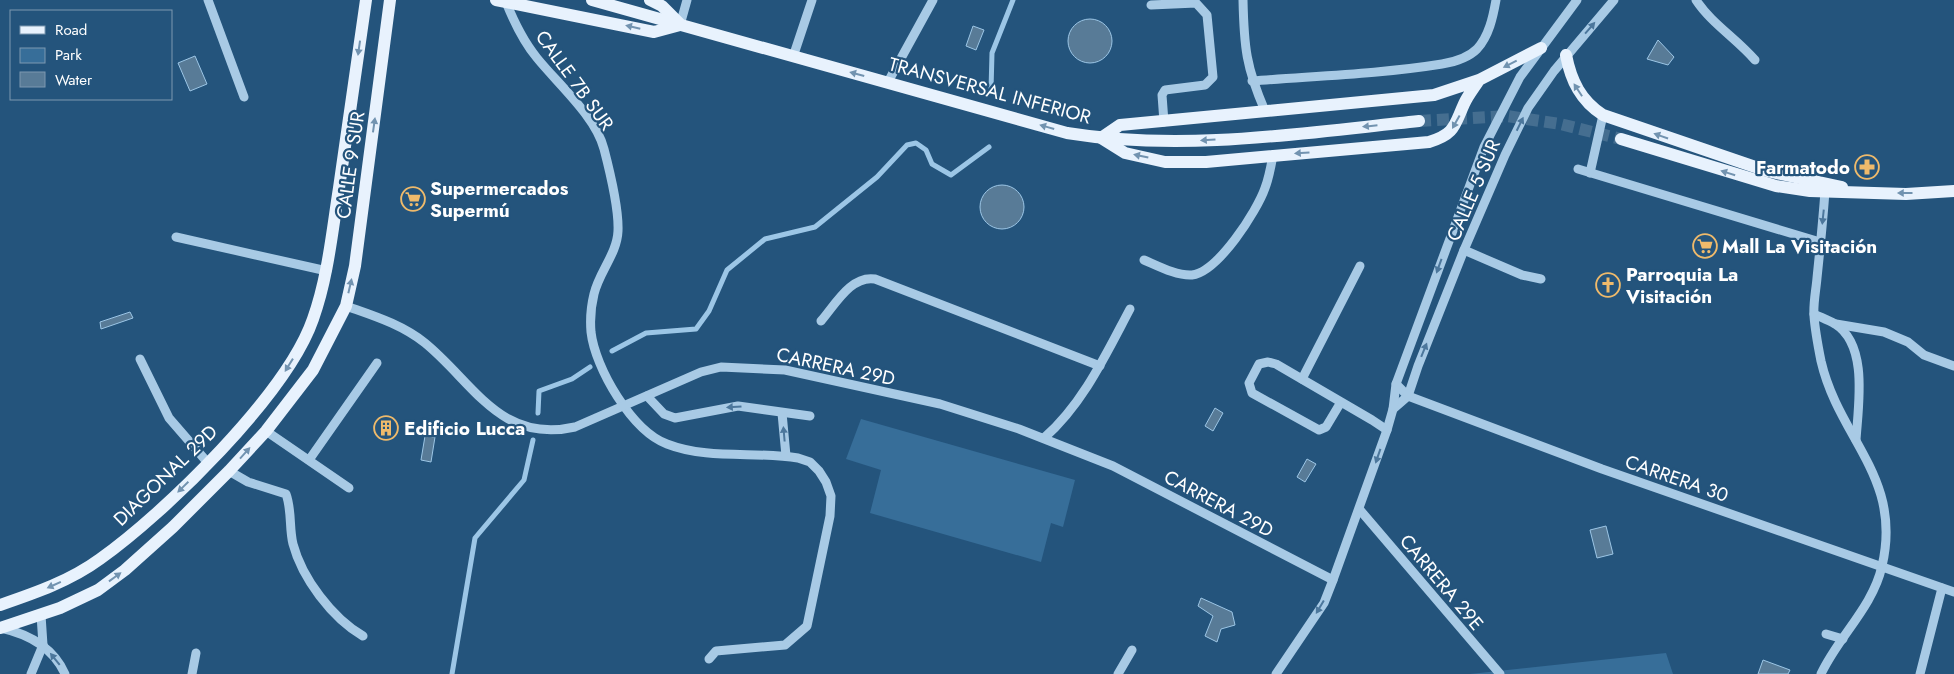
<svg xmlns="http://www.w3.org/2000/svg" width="1954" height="674" viewBox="0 0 1954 674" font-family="Jost,sans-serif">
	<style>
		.green { fill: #376e99 }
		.water { fill: #587b97; stroke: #9cc6e6 }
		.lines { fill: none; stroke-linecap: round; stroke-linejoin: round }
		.stream { stroke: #9cc6e6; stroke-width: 5 }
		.major-tunnel { stroke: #456e90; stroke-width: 12; stroke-dasharray: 12 6; stroke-linecap: butt }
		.minor { stroke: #a8cae5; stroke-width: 9 }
		.major { stroke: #e8f2fd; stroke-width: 12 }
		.oneway { fill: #7293b0 }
		.oneway2 { fill: #4c779c }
		.labels { text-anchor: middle; stroke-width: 4.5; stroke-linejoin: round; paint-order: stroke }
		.street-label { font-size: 19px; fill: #fff; stroke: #24547c }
		.poi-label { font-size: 19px; font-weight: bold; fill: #fff; stroke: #24547c; text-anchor: start }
	</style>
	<rect width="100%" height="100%" fill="#24547c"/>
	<g class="green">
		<polygon points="861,419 1075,480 1063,527 1051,523 1041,562 870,513 881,470 846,459"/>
		<polygon points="1666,653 1673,674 1470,674"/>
	</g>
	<g class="water">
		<circle cx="1090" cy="41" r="22"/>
		<polygon points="973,26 984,30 976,50 966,46"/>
		<polygon points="1658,40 1674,57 1668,65 1647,59"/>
		<polygon points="195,56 207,84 190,91 178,63"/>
		<circle cx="1002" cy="207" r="22"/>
		<polygon points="130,312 133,318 101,329 100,322"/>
		<polygon points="1215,408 1223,413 1213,431 1205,426"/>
		<polygon points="425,436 435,437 431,462 421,460"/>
		<polygon points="1307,459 1316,464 1305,482 1297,477"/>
		<polygon points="1606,526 1613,554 1597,558 1590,530"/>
		<polygon points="1201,598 1232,612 1235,625 1221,629 1217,642 1205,636 1213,616 1198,606"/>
		<polygon points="1763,660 1790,670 1788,674 1758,674"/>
	</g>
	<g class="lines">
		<g class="stream">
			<polyline points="991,90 992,53 1013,0"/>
			<polyline points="612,351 646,333 696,329 709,311 727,270 765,239 815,227 877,177 907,145 916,143 926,150 932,164 951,175 989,147"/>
			<polyline points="538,413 539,391 572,379 590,367"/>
			<polyline points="452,674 475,538 524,480 533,440"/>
		</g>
		<polyline class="major-tunnel" points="1419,121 1507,116 1560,124 1621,139"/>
		<g class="minor">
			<polyline points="208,0 244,97"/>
			<path d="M1243,0C1244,47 1246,67 1265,111"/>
			<path d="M1696,0C1711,23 1737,39 1755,60"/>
			<path d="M506,2C514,22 523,41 537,58C558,84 596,117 604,149C610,172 619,208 618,231C617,254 599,272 594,294C591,306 590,320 591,332C595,368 632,431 667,444C708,460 755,451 798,458L810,462L819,471L826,482L831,496L830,516L807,626L785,645L716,651L709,659"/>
			<polyline points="1151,5 1196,3 1207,15 1213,77 1205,85 1165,90 1162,95 1164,122"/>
			<polyline points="680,25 687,0"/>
			<polyline points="793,57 812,0"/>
			<path d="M1252,81C1314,76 1380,74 1442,64C1454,62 1468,58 1477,49C1489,36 1493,17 1496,0"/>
			<polyline points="888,82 933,0"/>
			<polyline points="1578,169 1820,242"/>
			<polyline points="1590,173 1603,115"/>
			<polyline points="176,237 327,271"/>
			<polyline points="1464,250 1522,275 1541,279"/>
			<path d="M1144,260C1158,266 1177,276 1192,275C1218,272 1257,211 1265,188C1269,178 1271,166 1273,155"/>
			<path d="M346,306C374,316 401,324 425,343C474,383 500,444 575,427L701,372L721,367L785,370L940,404L1019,429L1113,466L1333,580"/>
			<path d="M1814,314C1820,317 1828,320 1835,324C1869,345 1858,407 1856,440"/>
			<path d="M821,321C835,305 851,275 875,279L1100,366"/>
			<polyline points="1836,324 1884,332 1908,342 1924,355 1954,366"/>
			<polyline points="140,359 169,418 208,463"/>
			<polyline points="1302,379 1360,266"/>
			<polyline points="1396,384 1408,396 1602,469 1954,592"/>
			<polyline points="647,396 664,414 675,418 738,406 810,416"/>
			<polyline points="1341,402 1326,427 1319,430 1252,393 1249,383 1259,364 1268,362 1276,364 1372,420 1387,430"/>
			<polyline points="1393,409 1408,396 1418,366 1464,250 1505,155 1528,108 1554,71 1614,0"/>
			<polyline points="782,413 786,456"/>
			<polyline points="266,431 349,488"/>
			<path d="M1044,438C1083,404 1106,354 1130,309"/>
			<polyline points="309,460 377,363"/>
			<path d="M229,471L248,482L286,494C292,510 289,528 293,544C302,578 332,618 363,636"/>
			<polyline points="1360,510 1500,674"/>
			<polyline points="41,615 43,645"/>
			<path d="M1,628C28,634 53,647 65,674"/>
			<polyline points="1826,634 1843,639"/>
			<polyline points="31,674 43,645"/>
			<polyline points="192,674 196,653"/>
			<polyline points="1118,674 1132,650"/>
			<polyline points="1276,674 1324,603 1333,580 1387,430 1393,409 1396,384 1484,147 1520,77 1577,0"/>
			<path d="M1821,674C1838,637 1873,607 1882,566C1903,477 1839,439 1821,361C1818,346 1815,330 1814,316C1813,304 1816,290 1817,278C1820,249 1823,220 1825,191"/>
			<polyline points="1920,674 1942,588"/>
		</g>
		<g class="major">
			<polyline points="496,0 654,32 680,25"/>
			<path d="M592,0L1067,133C1183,152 1303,133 1419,121"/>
			<polyline points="650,0 662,6 679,23"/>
			<path d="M1566,55C1571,81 1581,101 1603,115L1767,171L1842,187"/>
			<path d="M1479,80C1474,88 1468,95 1464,104C1454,126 1455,134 1429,142L1206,162H1165L1125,153L1101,138L1120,125L1434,95L1479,80L1541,48"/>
			<polyline points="1621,139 1776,186 1810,191 1906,194 1954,191"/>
			<path d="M0,605C35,593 70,581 100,559C165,513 287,394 313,319C328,277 332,232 339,188C348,126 357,63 366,0"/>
			<polyline points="0,628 60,608 98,590 125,570 173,527 229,471 266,431 313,370 346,306 355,266 390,0"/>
		</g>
	</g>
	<defs><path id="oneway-solid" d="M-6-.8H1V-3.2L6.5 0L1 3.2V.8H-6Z" transform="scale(1.25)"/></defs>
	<g class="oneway">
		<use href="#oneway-solid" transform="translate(633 27) rotate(-167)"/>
		<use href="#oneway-solid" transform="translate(359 48) rotate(98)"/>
		<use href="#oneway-solid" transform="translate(1510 64) rotate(153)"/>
		<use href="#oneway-solid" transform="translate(857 74) rotate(-165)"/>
		<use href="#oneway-solid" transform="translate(1578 90) rotate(-123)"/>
		<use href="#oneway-solid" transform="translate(1456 122) rotate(119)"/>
		<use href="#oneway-solid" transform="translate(374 125) rotate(-82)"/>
		<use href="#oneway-solid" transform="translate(1370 126) rotate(174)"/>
		<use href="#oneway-solid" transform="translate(1047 127) rotate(-164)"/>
		<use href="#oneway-solid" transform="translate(1661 136) rotate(-161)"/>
		<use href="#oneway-solid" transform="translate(1208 140) rotate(176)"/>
		<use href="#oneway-solid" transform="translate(1302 153) rotate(176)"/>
		<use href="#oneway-solid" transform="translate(1141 156) rotate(-168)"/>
		<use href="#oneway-solid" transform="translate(1728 173) rotate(-163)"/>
		<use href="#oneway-solid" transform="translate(1905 193) rotate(-180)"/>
		<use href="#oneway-solid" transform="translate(350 286) rotate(-77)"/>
		<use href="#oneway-solid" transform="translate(289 365) rotate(122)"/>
		<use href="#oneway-solid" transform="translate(245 453) rotate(-48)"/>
		<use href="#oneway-solid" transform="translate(183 487) rotate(136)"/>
		<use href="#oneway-solid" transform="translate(115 577) rotate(-36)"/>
		<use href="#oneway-solid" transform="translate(54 585) rotate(156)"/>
	</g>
	<g class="oneway2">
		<use href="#oneway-solid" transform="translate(1590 28) rotate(-49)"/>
		<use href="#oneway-solid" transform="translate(1520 124) rotate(-64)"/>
		<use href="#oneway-solid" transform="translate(1823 217) rotate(96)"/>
		<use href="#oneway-solid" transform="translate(1439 266) rotate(110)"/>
		<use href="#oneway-solid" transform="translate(1424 350) rotate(-68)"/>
		<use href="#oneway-solid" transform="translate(734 407) rotate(176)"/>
		<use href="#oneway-solid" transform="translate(784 434) rotate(-95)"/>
		<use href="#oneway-solid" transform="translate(1378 456) rotate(109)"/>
		<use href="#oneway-solid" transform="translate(1320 607) rotate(121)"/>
		<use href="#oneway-solid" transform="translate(55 659) rotate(-129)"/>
	</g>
	<defs>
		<g id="pharmacy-ring" transform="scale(1.25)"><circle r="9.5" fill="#24547c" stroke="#efba6b" stroke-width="1.5"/><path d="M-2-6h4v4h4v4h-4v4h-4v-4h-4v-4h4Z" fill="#efba6b"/></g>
		<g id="supermarket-ring" transform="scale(1.25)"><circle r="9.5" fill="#24547c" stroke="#efba6b" stroke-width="1.5"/><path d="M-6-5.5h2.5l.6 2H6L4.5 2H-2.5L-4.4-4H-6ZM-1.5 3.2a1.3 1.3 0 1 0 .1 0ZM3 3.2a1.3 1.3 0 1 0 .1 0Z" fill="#efba6b"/></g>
		<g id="church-ring" transform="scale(1.25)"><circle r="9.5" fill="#24547c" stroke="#efba6b" stroke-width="1.5"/><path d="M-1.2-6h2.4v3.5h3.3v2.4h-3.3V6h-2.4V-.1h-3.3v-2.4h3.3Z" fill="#efba6b"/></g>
		<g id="building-ring" transform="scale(1.25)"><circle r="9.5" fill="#24547c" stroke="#efba6b" stroke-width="1.5"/><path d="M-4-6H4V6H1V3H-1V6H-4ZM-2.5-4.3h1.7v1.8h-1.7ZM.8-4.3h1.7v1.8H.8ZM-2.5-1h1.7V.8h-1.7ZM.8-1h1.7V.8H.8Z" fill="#efba6b"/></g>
	</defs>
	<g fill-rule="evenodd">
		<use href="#pharmacy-ring" x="1867" y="167"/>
		<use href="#supermarket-ring" x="413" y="199"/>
		<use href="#supermarket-ring" x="1705" y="246"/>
		<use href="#church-ring" x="1608" y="285"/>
		<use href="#building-ring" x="386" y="428"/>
	</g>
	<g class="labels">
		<g class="street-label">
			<text transform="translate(575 80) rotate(54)" y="7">CALLE 7B SUR</text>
			<text transform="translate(990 90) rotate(15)" y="7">TRANSVERSAL INFERIOR</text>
			<text transform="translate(350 165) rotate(-82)" y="7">CALLE 9 SUR</text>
			<text transform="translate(1473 190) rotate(-67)" y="7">CALLE 5 SUR</text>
			<text transform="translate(836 366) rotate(12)" y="7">CARRERA 29D</text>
			<text transform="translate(165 475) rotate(-44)" y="7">DIAGONAL 29D</text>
			<text transform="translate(1677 478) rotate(19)" y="7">CARRERA 30</text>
			<text transform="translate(1219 503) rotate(28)" y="7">CARRERA 29D</text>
			<text transform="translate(1442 582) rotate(50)" y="7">CARRERA 29E</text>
		</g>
		<g class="poi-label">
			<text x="1850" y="174" text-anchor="end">Farmatodo</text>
			<text x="430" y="195">Supermercados<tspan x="430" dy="22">Supermú</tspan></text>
			<text x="1722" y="253">Mall La Visitación</text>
			<text x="1626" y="281">Parroquia La<tspan x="1626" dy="22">Visitación</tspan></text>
			<text x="404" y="435">Edificio Lucca</text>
		</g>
	</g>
	<rect x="10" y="10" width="162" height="90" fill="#24547c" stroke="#7c98b0"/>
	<rect x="20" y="26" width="25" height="8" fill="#e8f2fd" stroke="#7c98b0"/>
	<text x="55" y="35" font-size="15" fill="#ffffff">Road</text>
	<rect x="20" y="48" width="25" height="15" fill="#376e99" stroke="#7c98b0"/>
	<text x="55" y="60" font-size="15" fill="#ffffff">Park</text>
	<rect x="20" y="72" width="25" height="15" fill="#587b97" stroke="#7c98b0"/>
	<text x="55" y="85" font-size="15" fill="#ffffff">Water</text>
</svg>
